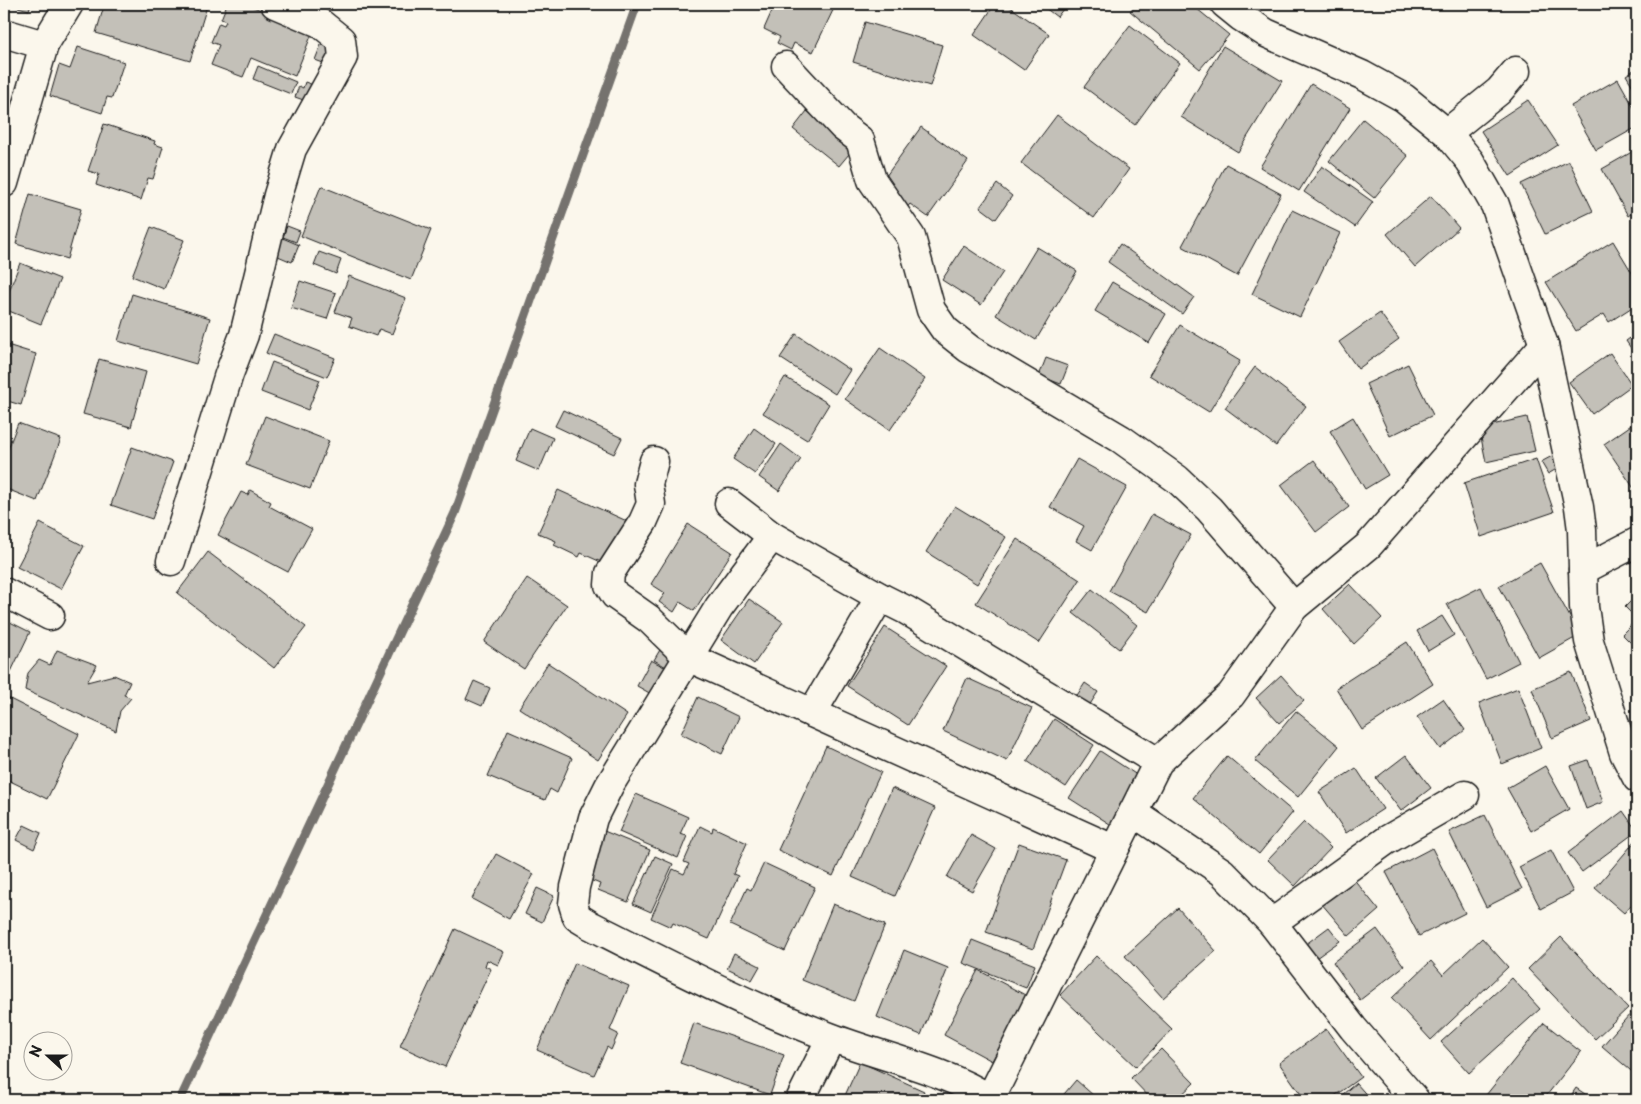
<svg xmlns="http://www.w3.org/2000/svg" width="1641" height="1104" viewBox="0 0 1641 1104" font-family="'Playpen Sans',sans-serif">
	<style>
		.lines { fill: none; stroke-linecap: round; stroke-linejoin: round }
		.stream { stroke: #74726e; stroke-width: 9 }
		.building { fill: #c3c0b8; stroke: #1c1c1c }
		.minor-casing { stroke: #1c1c1c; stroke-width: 31 }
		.minor { stroke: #fbf7ec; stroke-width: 28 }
	</style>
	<rect width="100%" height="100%" fill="#fbf7ec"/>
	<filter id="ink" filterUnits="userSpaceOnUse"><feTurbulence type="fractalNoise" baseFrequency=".02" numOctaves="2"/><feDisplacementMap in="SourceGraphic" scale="10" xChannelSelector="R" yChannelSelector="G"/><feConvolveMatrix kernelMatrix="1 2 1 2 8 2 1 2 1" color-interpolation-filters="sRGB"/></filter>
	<g filter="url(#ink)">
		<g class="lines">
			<polyline class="stream" points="180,1100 455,513 637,4"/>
		</g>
		<g class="building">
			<polygon points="7,4 31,4 29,10"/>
			<polygon points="109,4 198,4 207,6 190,61 96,33 104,6 108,7"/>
			<polygon points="227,4 246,4 313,31 295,76 251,58 243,77 211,65 219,45 211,42 219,23 224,25 226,21 221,19"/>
			<polygon points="775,4 787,4 793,6 794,4 836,4 813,52 794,43 791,50 777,43 780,37 764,29"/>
			<polygon points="995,4 1006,4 1049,34 1024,70 974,35"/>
			<polygon points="1040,4 1067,4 1057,17"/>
			<polygon points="1136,4 1191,4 1229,35 1200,69 1130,11"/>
			<polygon points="865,22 942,45 930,86 853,62"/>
			<polygon points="1130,25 1180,63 1135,125 1084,87"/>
			<polygon points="324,37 335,42 326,64 315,60"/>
			<polygon points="1223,46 1282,81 1238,152 1181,117"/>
			<polygon points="78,47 124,62 112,98 107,97 102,113 50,96 59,65 70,69"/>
			<polygon points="258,66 296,82 291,94 253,79"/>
			<polygon points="1637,68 1637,93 1626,75"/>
			<polygon points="1618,79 1637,113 1637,127 1596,150 1571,106"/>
			<polygon points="305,82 316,86 309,102 295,97 299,86 303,88"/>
			<polygon points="1311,84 1350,108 1299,191 1260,167"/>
			<polygon points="1528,100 1558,145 1510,176 1481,131"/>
			<polygon points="807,111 854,148 839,166 793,129"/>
			<polygon points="1057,115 1129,169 1094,218 1021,163"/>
			<polygon points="1363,119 1408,156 1374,198 1329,161"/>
			<polygon points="104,124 155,141 154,144 163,147 153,179 148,178 141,200 96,185 99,174 88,171"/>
			<polygon points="921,127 968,161 928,217 910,204 905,210 881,183"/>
			<polygon points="1637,149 1637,210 1628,216 1602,169"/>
			<polygon points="1569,161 1593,211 1545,234 1521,184"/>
			<polygon points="1226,164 1281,194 1237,276 1182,246"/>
			<polygon points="1322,166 1373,202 1355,227 1304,192"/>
			<polygon points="997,184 1012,196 996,219 980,207"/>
			<polygon points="321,186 431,230 411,280 301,236"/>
			<polygon points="30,194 81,209 67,259 16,244"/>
			<polygon points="1431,196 1459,228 1415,267 1387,234"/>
			<polygon points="1292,210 1340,233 1300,317 1252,294"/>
			<polygon points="287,226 300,231 296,242 283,237"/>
			<polygon points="151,227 184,240 164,289 132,276"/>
			<polygon points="278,236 299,245 292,262 271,253"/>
			<polygon points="1613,241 1637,281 1637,304 1609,322 1604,314 1576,331 1546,282"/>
			<polygon points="1120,244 1194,297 1182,314 1108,262"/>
			<polygon points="964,246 1003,272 981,305 942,280"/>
			<polygon points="1037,247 1077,271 1036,340 996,315"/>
			<polygon points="319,252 341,260 336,274 314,265"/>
			<polygon points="20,263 60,279 41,324 4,309 4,304"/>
			<polygon points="349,276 406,298 392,334 379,329 376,336 349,326 352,318 335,312"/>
			<polygon points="300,281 336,293 327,319 291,308"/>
			<polygon points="1112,282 1166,314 1149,343 1095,311"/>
			<polygon points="132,294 210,318 196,364 118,341"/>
			<polygon points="1380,313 1399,339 1358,369 1339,342"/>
			<polygon points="1180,325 1240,361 1209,412 1149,375"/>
			<polygon points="1637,333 1637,357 1626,341"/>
			<polygon points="274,334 335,358 327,377 266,353"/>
			<polygon points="796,334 850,370 835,394 780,358"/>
			<polygon points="4,344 36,354 21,405 4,400"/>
			<polygon points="880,348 925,379 890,430 845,399"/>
			<polygon points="1610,353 1632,385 1592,414 1569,382"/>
			<polygon points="1046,358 1068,366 1061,384 1039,376"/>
			<polygon points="99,359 146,372 131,427 83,414"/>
			<polygon points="272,362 320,380 308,410 261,392"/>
			<polygon points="1408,364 1433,415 1390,436 1366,384"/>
			<polygon points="1255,367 1306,406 1276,446 1225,408"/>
			<polygon points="785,377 829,404 807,440 763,413"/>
			<polygon points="563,410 622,438 614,454 555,426"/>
			<polygon points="265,416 329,441 310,489 246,465"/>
			<polygon points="1353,417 1388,475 1365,489 1330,431"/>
			<polygon points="1527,417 1535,451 1486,462 1479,428"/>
			<polygon points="1637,421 1637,493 1604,444"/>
			<polygon points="18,423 61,439 37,501 4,488 4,459"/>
			<polygon points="530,428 553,438 539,471 516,461"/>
			<polygon points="754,428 776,444 755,474 733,459"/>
			<polygon points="781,444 801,459 779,491 759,477"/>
			<polygon points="132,447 173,462 152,519 111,505"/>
			<polygon points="1554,455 1560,467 1548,474 1541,462"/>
			<polygon points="1077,459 1127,487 1092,550 1076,541 1084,526 1050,507"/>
			<polygon points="1536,459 1554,512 1481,537 1464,483"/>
			<polygon points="1314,460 1349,507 1316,532 1281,485"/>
			<polygon points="250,490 271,502 269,506 312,529 288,572 218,535 241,492 248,495"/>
			<polygon points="558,490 629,522 610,566 581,553 579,557 554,545 556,541 538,533"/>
			<polygon points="955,506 1006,537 977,584 926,552"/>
			<polygon points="1152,514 1191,535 1148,612 1109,591"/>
			<polygon points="40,523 84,546 61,589 17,567"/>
			<polygon points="688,524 732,552 694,611 680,602 674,612 659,602 665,593 651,584"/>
			<polygon points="1017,539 1080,580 1039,643 976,603"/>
			<polygon points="208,552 306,627 274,668 177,593"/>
			<polygon points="1540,563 1580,635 1539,658 1499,586"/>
			<polygon points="527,578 567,605 524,669 484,642"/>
			<polygon points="1350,584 1382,618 1354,644 1323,609"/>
			<polygon points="1481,587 1519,662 1486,679 1447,604"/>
			<polygon points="1092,589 1137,625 1119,649 1073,613"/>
			<polygon points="1637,595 1637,619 1625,607"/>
			<polygon points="749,599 783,622 754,664 721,640"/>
			<polygon points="1442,616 1454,635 1428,651 1417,631"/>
			<polygon points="4,619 30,632 8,678 4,676"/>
			<polygon points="1637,619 1637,649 1622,634"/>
			<polygon points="885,627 946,666 908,725 847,686"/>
			<polygon points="1407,642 1433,684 1362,730 1336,688"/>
			<polygon points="661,648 675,656 668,668 654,660"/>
			<polygon points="57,650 97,665 87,682 114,675 130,682 124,695 131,698 120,711 116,731 25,690 28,673 39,660 50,665"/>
			<polygon points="651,660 668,669 653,695 637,686"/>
			<polygon points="548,663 627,715 598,760 519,708"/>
			<polygon points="1571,672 1591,721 1552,738 1532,689"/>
			<polygon points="1281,675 1304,701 1279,723 1256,698"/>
			<polygon points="967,678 1032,708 1007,761 943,731"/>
			<polygon points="474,681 490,688 482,706 466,699"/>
			<polygon points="1085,683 1098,692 1087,709 1074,700"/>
			<polygon points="1518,688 1541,748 1502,764 1479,703"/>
			<polygon points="4,696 79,734 47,799 4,778"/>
			<polygon points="698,697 739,717 722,754 681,734"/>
			<polygon points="1443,699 1465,730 1440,749 1417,717"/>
			<polygon points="1296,711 1339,746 1298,797 1255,761"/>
			<polygon points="1054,719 1094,745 1066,787 1027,761"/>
			<polygon points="508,730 572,758 557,793 550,789 545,800 488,776"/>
			<polygon points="826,746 881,772 833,876 778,850"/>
			<polygon points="1100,751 1143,779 1113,826 1069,798"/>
			<polygon points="1406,755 1431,788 1401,811 1376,778"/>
			<polygon points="1227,756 1293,812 1259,854 1193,798"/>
			<polygon points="1588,760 1603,802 1586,809 1571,766"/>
			<polygon points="1545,766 1569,809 1531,831 1507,788"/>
			<polygon points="1356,768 1383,809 1346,833 1319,792"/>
			<polygon points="892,788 935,808 895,896 852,877"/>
			<polygon points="636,794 688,817 680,834 687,836 678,858 619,832"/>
			<polygon points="1623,811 1637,831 1582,872 1568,853"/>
			<polygon points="1485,815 1522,889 1486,907 1449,832"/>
			<polygon points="1304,822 1331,848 1295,886 1268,860"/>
			<polygon points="24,825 41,833 34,849 16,840"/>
			<polygon points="700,826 712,832 713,827 747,843 733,874 738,876 709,939 673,923 671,927 651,918 673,869 684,874 689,864 684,862"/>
			<polygon points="604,831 650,850 628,902 598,890 600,884 590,880 587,871"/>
			<polygon points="971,835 996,849 972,891 947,877"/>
			<polygon points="1637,839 1637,898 1624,913 1595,888"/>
			<polygon points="1019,843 1066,860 1033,949 986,932"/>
			<polygon points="1432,848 1465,913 1419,936 1386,872"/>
			<polygon points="1551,850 1573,892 1541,909 1519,867"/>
			<polygon points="496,854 534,874 509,919 472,899"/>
			<polygon points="655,856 673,864 651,912 633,904"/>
			<polygon points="764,863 815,887 785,951 730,925 747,888 751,890"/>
			<polygon points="1352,877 1379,910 1349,936 1321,903"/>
			<polygon points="537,888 554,896 542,922 525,914"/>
			<polygon points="833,904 885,925 854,1001 802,980"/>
			<polygon points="1178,908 1216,951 1163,998 1125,956"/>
			<polygon points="1329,927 1340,941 1316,958 1306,944"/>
			<polygon points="455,929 504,952 498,965 487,960 485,966 491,969 445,1067 400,1046"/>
			<polygon points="1377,929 1404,966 1360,1000 1333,962"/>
			<polygon points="1561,937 1628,1008 1595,1039 1528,969"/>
			<polygon points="1482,938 1508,967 1431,1040 1392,998 1431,961 1443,975"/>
			<polygon points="972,940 1035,965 1026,988 963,963"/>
			<polygon points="904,950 948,968 921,1035 877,1017"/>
			<polygon points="734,953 760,966 752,980 727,968"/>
			<polygon points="1096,956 1172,1029 1136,1067 1060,995"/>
			<polygon points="575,963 629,986 610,1030 618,1034 611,1050 607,1047 594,1075 537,1050"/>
			<polygon points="978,970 1027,996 992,1061 944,1035"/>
			<polygon points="1512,978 1540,1009 1469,1073 1441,1042"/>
			<polygon points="1637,1006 1637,1076 1602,1046"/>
			<polygon points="694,1023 784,1055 770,1095 680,1063"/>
			<polygon points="1544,1023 1581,1052 1543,1100 1482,1100"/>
			<polygon points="1326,1029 1361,1077 1329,1100 1305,1100 1279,1063"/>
			<polygon points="1161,1049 1194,1083 1176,1100 1152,1100 1131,1078"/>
			<polygon points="860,1062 924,1091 920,1100 843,1100"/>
			<polygon points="1076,1080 1094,1096 1090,1100 1059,1100"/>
			<polygon points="1356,1083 1371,1100 1336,1100"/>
			<polygon points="1576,1088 1594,1100 1568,1100"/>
		</g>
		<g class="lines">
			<g class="minor-casing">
				<g id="minor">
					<polyline points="1225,4 1241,17 1266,33 1362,75 1404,98 1447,133 1470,161 1495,205 1544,345 1579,507 1582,530 1584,607 1589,641 1624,753 1637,778"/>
					<polyline points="4,33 44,45 69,4"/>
					<polyline points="786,66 843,127 860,140 872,180 911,237 931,310 945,330 969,349 1121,439 1177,479 1209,509 1294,607"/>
					<polyline points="1447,133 1499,91 1516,71"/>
					<polyline points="4,183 44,45"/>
					<polyline points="654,461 648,484 651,504 643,522 610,573 609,585 615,595 649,619 688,657 1113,849"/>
					<polyline points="729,503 772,536 880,597 906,610 1158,762"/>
					<path d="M772,536L719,607L609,786L593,818L575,887L573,904L577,917L590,925C669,965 748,1006 830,1037C885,1058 943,1069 992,1100"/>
					<polyline points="171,561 229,374 244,335 278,195 292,149 343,57 341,40 320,23 275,4"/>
					<polyline points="1583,570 1637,542"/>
					<polyline points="4,592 50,616"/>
					<polyline points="812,713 880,597"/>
					<polyline points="1133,812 1222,872 1272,923 1353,1028 1415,1100"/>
					<polyline points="1272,923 1387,840 1465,795"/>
					<polyline points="990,1099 1158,762 1231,695 1294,607 1368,546 1544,345"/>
					<polyline points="800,1100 831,1038"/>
				</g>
			</g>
			<use href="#minor" class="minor"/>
		</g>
	</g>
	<rect width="1641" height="1104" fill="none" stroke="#fbf7ec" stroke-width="20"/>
	<rect x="10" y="10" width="1621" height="1084" fill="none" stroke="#1c1c1c" stroke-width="2" filter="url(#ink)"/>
	<g transform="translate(48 1056) rotate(291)"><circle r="24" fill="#fbf7ec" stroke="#a29f99"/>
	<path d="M0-4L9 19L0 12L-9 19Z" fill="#1c1c1c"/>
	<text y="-8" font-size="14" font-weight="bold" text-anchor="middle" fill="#1c1c1c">N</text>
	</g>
</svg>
